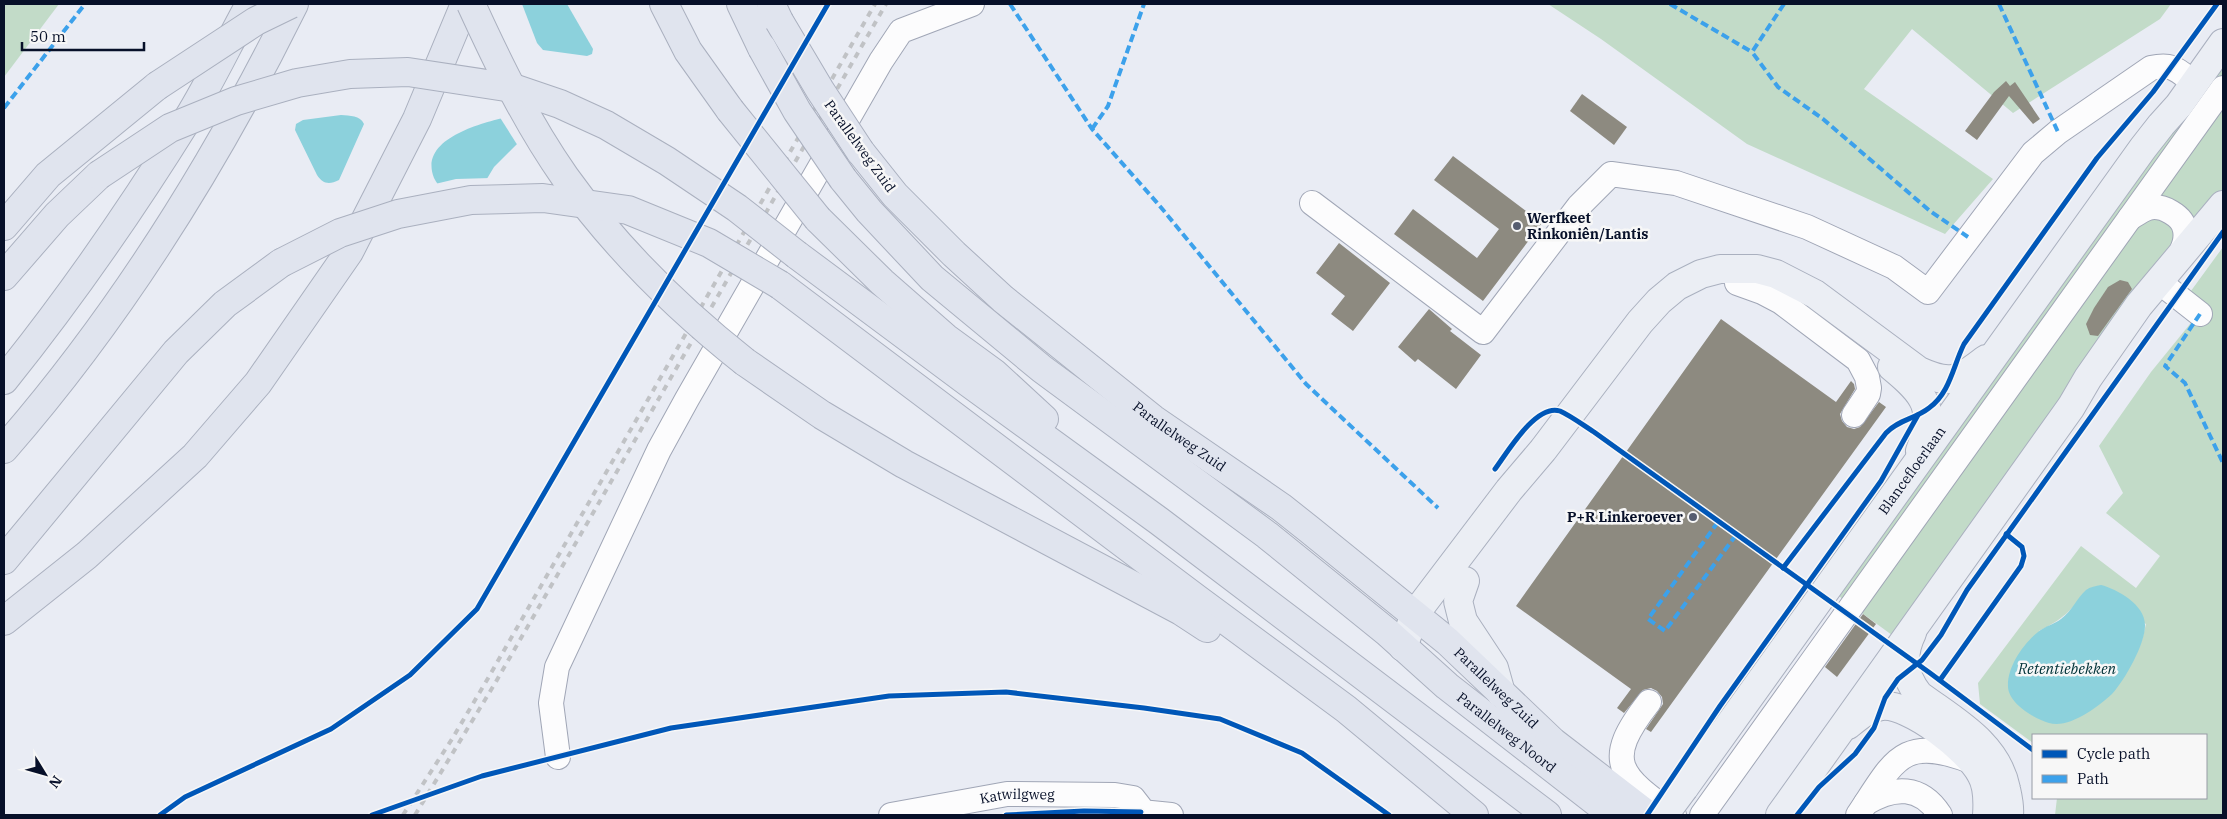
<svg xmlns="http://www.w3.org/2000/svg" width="2227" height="819" viewBox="0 0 2227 819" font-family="'IBM Plex Serif',serif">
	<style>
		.green { fill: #c2dbc8; fill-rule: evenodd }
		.water { fill: #8cd1dc }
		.pier { fill: #e9ecf4 }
		.building { fill: #8d8a80 }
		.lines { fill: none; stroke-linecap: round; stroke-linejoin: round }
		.minor-casing { stroke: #a0a6b6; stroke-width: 26 }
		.major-casing { stroke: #aab0bf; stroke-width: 30 }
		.highway-casing { stroke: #aab0bf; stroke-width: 30 }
		.minor { stroke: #fcfcfd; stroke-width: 24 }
		.major { stroke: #ebeef4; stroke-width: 28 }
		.highway { stroke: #e0e4ee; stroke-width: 28 }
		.rail { stroke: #c0c2c5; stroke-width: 4; stroke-dasharray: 6 6; stroke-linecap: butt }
		.major-bridge-casing { stroke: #aab0bf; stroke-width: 30; stroke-linecap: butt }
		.highway-bridge-casing { stroke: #aab0bf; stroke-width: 30; stroke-linecap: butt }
		.major-bridge { stroke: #ebeef4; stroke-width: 28 }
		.highway-bridge { stroke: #e0e4ee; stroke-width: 28 }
		.quiet { stroke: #3ca1eb; stroke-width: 4; stroke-dasharray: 8 4; stroke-linecap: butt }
		.cycleway-casing { stroke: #f7f7f7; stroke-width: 8 }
		.cycleway { stroke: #0057b8; stroke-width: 5 }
		.poi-dot { fill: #565d70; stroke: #f7f7f7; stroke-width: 2 }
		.labels { text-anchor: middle; stroke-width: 5; stroke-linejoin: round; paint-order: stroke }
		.street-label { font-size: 14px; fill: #071029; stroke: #f7f7f7 }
		.poi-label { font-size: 14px; font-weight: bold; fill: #071029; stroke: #f7f7f7; text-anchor: start }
		.water-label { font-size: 15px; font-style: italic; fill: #013238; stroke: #f7f7f7 }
	</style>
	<rect width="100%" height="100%" fill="#e9ecf4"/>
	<g class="green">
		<polygon points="4,4 59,4 4,77"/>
		<polygon points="1548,4 2171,4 2160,19 2013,113 1912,29 1864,89 1993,179 1945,234 1747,144 1601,39"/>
		<polygon points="2223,53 2223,199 1896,638 1836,594"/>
		<path d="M2223,247V815H2055L2057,798H2206V735H2033V743L1980,704L1978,683L2081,546L2136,588L2160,556L2106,513L2123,493L2099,446L2151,372L2203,308L2188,295ZM2087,590L2146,624L2142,640L2125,675L2039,631C2063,619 2071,611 2087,590Z"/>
	</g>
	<g class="water">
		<polygon points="522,4 567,4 593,49 592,54 587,56 543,50 537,43"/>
		<path d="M341,115C350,116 360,115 364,124L339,180C329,185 323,184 317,175L295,130L296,124L303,120Z"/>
		<path d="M510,116L523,138L494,167L482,187L442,191C440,187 436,182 434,178C418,138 483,123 510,116Z"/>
		<path d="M2101,585C2117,589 2146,605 2145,626C2145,644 2125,680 2112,694C2098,707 2069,729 2049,723C2035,719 2009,704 2008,687C2007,667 2023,644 2038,632C2045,626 2055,624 2061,619C2072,611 2077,598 2086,590C2090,587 2096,586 2101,585Z"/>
	</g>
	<g class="pier">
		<polygon points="510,113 525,139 518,146 499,116"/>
		<polygon points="491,178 485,188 440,192 435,184 456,179"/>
	</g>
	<g class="building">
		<polygon points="2006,81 2010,86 2015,82 2040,119 2033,124 2009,96 1977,140 1965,131 1994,92"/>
		<polygon points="1582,94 1627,127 1614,145 1570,111"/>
		<polygon points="1453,156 1542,223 1483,301 1394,234 1413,209 1477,258 1499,229 1434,180"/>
		<polygon points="1339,243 1390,283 1353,331 1331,314 1345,296 1316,273"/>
		<polygon points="2120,280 2128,282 2132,289 2098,336 2090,335 2086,324 2094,308 2108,287"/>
		<polygon points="1429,309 1452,329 1450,331 1481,355 1456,389 1418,359 1415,362 1398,347"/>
		<polygon points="1721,319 1836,402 1851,381 1854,384 1855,389 1840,414 1842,421 1847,427 1854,429 1860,427 1879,402 1886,407 1651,732 1646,729 1663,704 1662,697 1657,691 1651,688 1643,690 1624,713 1617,708 1631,689 1516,606"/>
		<polygon points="1863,614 1876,624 1837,677 1825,667"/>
	</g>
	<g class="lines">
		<g class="minor-casing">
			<g id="minor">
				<path d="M1312,203L1483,332L1579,206L1611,174L1676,183L1807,227L1894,267L1928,292L2033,153L2058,132L2151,68C2173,63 2177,70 2194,83"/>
				<path d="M2130,218C2135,215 2142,210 2148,208C2162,204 2183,216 2185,230C2187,240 2183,248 2179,257"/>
				<polyline points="2158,281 2200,314"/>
				<polyline points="1737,283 1762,292 1781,302 1858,360 1867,377 1869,388 1868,394 1854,415"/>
				<path d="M1649,702C1602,762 1619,775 1674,815"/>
				<polyline points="558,757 551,703 557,667 659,450 687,399 881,61 901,31 972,4"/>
				<path d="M1866,803C1894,786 1921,785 1940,815"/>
				<polyline points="1141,812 1171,815"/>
				<path id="s1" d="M891,815L1007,794L1115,795L1133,798L1140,807L1141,815"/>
				<polyline points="1702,815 2223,88"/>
				<path d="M1858,815C1895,760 1901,734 1973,762"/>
			</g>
		</g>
		<g class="major-casing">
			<g id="major">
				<path d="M1892,367C1926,395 1936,408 1920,451"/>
				<polyline points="1465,581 1458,601 1463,621 1494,668 1501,693"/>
				<path d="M1912,633C1901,655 1904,677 1919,695C1954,721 1997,743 2006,789C2008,798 2010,806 2009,815"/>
				<path d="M1403,647L1415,614L1509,490L1543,450L1640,322L1659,301L1677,286L1701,274L1720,269H1757L1776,274L1815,294L1919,371C1952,386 1959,380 1986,359"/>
				<path d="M1848,725C1858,717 1868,708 1882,706C1909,703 1969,750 1981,774C1988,786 1988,801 1987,815"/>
				<path id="s2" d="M1684,788L2143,148L2161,125L2179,105L2223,43"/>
				<polyline points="1780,815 2071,407 2088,378 2139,305 2223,205"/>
			</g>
		</g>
		<g class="highway-casing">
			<g id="highway">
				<polyline points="664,4 688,51 730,110"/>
				<polyline points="741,4 762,48"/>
				<polyline points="771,4 779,21"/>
				<path id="s3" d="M860,151L895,195L954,254L1003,299L1153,419L1281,507L1310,530L1447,641L1553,742L1648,815"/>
				<path id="s4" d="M843,179L869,211L932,278L1042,369L1267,535L1387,632L1447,686L1613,815"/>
				<polyline points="818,219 882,282 946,338 994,373 1044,419"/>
				<polyline points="4,226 48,175 157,86"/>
				<polyline points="797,255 969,383 1159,521 1547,815"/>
				<polyline points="4,276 57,215 99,175"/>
				<polyline points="780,285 1197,599 1346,709 1474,815"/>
				<polyline points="745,362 822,415 904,464 1181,611 1207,628"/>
				<path d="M4,380C70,298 131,210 187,120C210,83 229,42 250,4"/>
				<path d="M4,449C120,316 216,162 294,4"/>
				<polyline points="4,560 176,352 225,304 281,263"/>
				<polyline points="4,621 87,555 195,456 258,383 349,252 417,119 465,4"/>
			</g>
		</g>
		<use href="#minor" class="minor"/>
		<use href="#major" class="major"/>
		<use href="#highway" class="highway"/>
		<g class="rail">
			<polyline points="403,815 452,739 487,680 875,4"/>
			<polyline points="415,815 494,685 886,4"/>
		</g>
		<g class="major-bridge-casing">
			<polyline id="major-bridge" points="1664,815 1684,788"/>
		</g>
		<g class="highway-bridge-casing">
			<g id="highway-bridge">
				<path d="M471,4C498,63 527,123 565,177C615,247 678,309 745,362"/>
				<polyline points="779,21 820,90 860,151"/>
				<polyline points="762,48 797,111 843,179"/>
				<polyline points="157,86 256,21 291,4"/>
				<polyline points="730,110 818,219"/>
				<polyline points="99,175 170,128 236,101 297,83 350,74 408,72 513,88 560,104 606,125 667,161 737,208 797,255"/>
				<polyline points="281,263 340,233 398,214 471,200 543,198 628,210 709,243 780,285"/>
			</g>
		</g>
		<use href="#major-bridge" class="major-bridge"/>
		<use href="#highway-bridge" class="highway-bridge"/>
		<g class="quiet">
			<polyline points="1010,4 1092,129 1159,205 1306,384 1438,508"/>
			<polyline points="1670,4 1752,52"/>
			<polyline points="1784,4 1752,52 1778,87 1823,119 1930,211 1968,237"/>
			<polyline points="1999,4 2058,132"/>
			<polyline points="4,108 85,4"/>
			<polyline points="1092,129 1108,106 1144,4"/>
			<polyline points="2200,314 2165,366 2185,383 2223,463"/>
			<polyline points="1718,522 1648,619 1665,631 1736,535"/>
		</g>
		<g class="cycleway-casing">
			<g id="cycleway">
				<path d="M1495,469C1507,453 1536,403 1560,411C1571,416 1583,425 1594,432L1930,673L2033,750"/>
				<path d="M1783,568L1886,433C1898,420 1915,419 1929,408C1950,393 1953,366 1964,344L2097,158L2153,92L2217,4"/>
				<polyline points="1940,680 2021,566 2024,556 2022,547 2006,534"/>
				<polyline points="160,815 185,797 331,729 410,675 477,609 828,4"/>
				<polyline points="372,815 482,776 671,728 889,696 1006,692 1144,708 1220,719 1302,753 1389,815"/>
				<polyline points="1006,815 1084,811 1141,812"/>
				<polyline points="1647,815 1720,706 1881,481 1918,415"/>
				<polyline points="1797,815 1819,787 1855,754 1874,728 1885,698 1898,679 1922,660 1941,635 1967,590 2223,232"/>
			</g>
		</g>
		<use href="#cycleway" class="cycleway"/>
	</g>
	<g class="poi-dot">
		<circle cx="1517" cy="226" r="5"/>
		<circle cx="1693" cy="517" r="5"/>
	</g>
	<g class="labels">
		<g class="street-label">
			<text transform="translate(860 146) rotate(54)" y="5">Parallelweg Zuid</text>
			<text dy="5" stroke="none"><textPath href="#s3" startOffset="430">Parallelweg Zuid</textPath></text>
			<text dy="5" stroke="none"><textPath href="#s2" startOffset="391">Blancefloerlaan</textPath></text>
			<text dy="5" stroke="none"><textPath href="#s3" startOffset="835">Parallelweg Zuid</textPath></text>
			<text dy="5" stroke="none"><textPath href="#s4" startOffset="866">Parallelweg Noord</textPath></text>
			<text dy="5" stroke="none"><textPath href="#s1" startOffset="128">Katwilgweg</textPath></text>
		</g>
		<g class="poi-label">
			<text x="1527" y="223">Werfkeet<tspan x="1527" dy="16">Rinkoniên/Lantis</tspan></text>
			<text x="1683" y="522" text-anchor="end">P+R Linkeroever</text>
		</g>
		<g class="water-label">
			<text x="2067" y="674">Retentiebekken</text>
		</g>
	</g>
	<rect width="2227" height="819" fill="none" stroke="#071029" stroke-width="10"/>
	<rect x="2032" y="734" width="175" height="65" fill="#f7f7f7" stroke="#979ba5"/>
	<rect x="2042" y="750" width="25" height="8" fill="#0057b8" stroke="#979ba5"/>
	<text x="2077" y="759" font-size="15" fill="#071029">Cycle path</text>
	<rect x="2042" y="775" width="25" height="8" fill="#3ca1eb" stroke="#979ba5"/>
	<text x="2077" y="784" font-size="15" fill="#071029">Path</text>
	<g transform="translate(45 774) rotate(127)" stroke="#f7f7f7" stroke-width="4" paint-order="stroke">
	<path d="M0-4L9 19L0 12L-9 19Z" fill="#071029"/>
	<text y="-8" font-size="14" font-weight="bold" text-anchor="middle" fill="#071029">N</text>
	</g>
	<path d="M22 42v8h122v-8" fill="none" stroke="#071029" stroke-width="2.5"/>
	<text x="30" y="42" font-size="15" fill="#071029" stroke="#f7f7f7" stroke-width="4" paint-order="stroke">50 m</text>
</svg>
